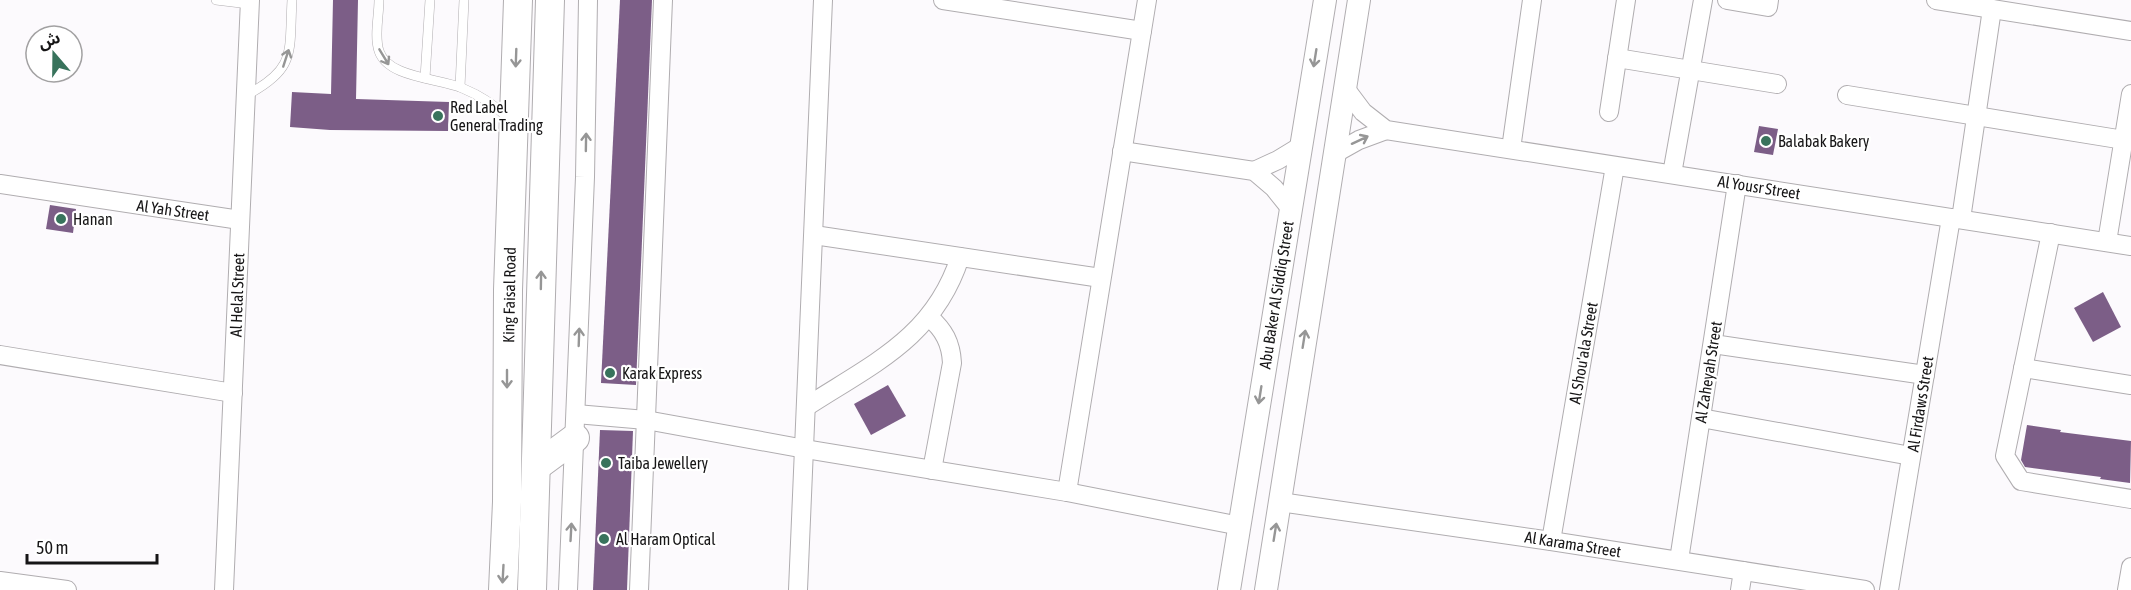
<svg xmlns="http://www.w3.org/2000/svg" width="2131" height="590" viewBox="0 0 2131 590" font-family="'Asap Condensed','Noto Sans Arabic',sans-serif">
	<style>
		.building { fill: #7c5e87 }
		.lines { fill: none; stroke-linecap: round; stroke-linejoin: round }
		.service-casing { stroke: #b0adb0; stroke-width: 10 }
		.minor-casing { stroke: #b0adb0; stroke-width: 20 }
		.tertiary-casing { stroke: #b0adb0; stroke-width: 24 }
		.primary-casing { stroke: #b0adb0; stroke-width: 30 }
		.service { stroke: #fff; stroke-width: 9 }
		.minor { stroke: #fff; stroke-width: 18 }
		.tertiary { stroke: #fff; stroke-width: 22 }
		.primary { stroke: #fff; stroke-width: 28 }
		.oneway { stroke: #969696 }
		.poi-dot { fill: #38735c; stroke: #fff; stroke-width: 2 }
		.labels { text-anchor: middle; stroke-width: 4.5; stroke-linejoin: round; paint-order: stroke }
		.poi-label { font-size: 16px; fill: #161516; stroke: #fff; text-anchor: start }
		.street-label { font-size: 16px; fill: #161516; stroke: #fff }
	</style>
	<rect width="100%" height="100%" fill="#fcfafd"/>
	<g class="building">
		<polygon points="333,0 358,0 356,99 449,102 448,131 330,130 290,127 292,92 331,94"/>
		<polygon points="620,0 652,0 636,385 601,383"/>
		<polygon points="1759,126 1778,129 1773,155 1754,152"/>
		<polygon points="50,205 76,209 73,233 46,229"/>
		<polygon points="2103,292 2121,327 2093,342 2074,308"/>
		<polygon points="888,385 906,416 871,435 854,404"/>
		<polygon points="2027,425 2061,430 2060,432 2131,441 2130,483 2100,479 2101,477 2025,467 2021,460"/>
		<polygon points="600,430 633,431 627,590 593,590"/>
	</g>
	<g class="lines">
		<g class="service-casing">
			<g id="service">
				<polyline points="216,0 249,4"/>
				<path d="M379,0C379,16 374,36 379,51C388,78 438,78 462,88C479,95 495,105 508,118"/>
				<polyline points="425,78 430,0"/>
				<polyline points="460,87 464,0"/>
				<path d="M245,96C297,69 289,53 292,0"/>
			</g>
		</g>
		<g class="minor-casing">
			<g id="minor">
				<polyline points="943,0 1142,31"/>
				<polyline points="1727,0 1768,7 1769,0"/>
				<polyline points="1936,0 2131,31"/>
				<polyline points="1617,58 1777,84"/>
				<polyline points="1345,88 1363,112 1386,130 2131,246"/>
				<polyline points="1847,95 2124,140"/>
				<polyline points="1609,112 1626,0"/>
				<polyline points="1511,149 1532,0"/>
				<polyline points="1122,151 1254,171 1274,188 1290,208"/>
				<polyline points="1334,154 1359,140 1386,130"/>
				<polyline points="1254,171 1278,160 1301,146"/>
				<polyline points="1672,174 1703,0"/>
				<polyline points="0,184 240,220"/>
				<polyline points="1961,219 1992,9"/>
				<polyline points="2051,233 2005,456 2021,481 2131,499"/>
				<polyline points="814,235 1101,278"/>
				<polyline points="2107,242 2131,94"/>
				<path d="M929,317C944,330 951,343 952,363L932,470"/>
				<polyline points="1713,344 1925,375"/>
				<polyline points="0,355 233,393"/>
				<polyline points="2023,368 2131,385"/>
				<path d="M806,407C872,364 934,338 960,257"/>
				<polyline points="576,414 646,420 805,449 1067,492 1240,526"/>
				<polyline points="1701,418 1911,456"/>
				<polyline points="1067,492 1147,0"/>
				<polyline points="1280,502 1551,541 1865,590"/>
				<polyline points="1551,541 1615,166"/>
				<polyline points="1679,560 1737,184"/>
				<polyline points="0,581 67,590"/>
				<polyline points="224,590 250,0"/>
				<polyline points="568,590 585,177 588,0"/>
				<polyline points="639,590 663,0"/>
				<polyline points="798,590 823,0"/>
				<polyline points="1740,590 1743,571"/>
				<polyline points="1889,590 1951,218"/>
				<polyline points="2127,590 2131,567"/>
			</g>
		</g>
		<g class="tertiary-casing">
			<g id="tertiary">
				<polyline points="1229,590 1325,0"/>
				<polyline points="1266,590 1359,0"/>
			</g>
		</g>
		<g class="primary-casing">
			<g id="primary">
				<polyline points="537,466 575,438"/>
				<polyline points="503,590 507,502 508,290 518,0"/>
				<polyline points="532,590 550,0"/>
			</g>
		</g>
		<use href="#service" class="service"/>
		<use href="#minor" class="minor"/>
		<use href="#tertiary" class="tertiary"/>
		<use href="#primary" class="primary"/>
	</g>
	<defs><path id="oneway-shaft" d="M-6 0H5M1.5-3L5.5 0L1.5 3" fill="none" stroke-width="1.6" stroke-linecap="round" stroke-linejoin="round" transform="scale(1.5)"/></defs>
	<g class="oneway">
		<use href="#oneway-shaft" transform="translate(384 57) rotate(59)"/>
		<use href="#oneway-shaft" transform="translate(286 58) rotate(-72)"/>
		<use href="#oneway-shaft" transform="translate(516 58) rotate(92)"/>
		<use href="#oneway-shaft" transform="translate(1315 58) rotate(99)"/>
		<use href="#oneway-shaft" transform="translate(1360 140) rotate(-25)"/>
		<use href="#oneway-shaft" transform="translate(586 142) rotate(-89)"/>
		<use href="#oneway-shaft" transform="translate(541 280) rotate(-89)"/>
		<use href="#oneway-shaft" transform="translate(579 337) rotate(-88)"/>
		<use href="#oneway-shaft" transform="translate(1304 339) rotate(-81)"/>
		<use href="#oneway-shaft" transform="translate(507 379) rotate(90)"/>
		<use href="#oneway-shaft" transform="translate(1260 395) rotate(99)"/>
		<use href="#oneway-shaft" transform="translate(571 532) rotate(-87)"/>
		<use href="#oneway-shaft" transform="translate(1275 532) rotate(-81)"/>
		<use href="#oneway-shaft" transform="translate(503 574) rotate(93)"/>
	</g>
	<g class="poi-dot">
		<circle cx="438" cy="116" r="6"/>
		<circle cx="1766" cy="141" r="6"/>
		<circle cx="61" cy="219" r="6"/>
		<circle cx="610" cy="373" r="6"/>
		<circle cx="606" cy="463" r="6"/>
		<circle cx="604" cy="539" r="6"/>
	</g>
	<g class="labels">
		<g class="poi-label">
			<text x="450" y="113">Red Label<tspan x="450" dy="18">General Trading</tspan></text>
			<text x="1778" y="147">Balabak Bakery</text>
			<text x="73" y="225">Hanan</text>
			<text x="622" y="379">Karak Express</text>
			<text x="618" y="469">Taiba Jewellery</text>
			<text x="616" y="545">Al Haram Optical</text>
		</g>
		<g class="street-label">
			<text transform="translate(1759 187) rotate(9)" y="6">Al Yousr Street</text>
			<text transform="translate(173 210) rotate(8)" y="6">Al Yah Street</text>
			<text transform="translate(237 295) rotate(-88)" y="6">Al Helal Street</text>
			<text transform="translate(509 295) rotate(-89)" y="6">King Faisal Road</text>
			<text transform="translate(1276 295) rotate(-81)" y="6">Abu Baker Al Siddiq Street</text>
			<text transform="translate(1583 353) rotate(-80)" y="6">Al Shou'ala Street</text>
			<text transform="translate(1708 372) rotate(-81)" y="6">Al Zaheyah Street</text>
			<text transform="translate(1920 404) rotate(-81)" y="6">Al Firdaws Street</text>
			<text transform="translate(1573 544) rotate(9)" y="6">Al Karama Street</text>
		</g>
	</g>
	<g transform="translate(54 54) rotate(340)"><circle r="28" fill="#ffffff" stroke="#a2a1a2" stroke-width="1.5"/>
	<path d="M0-4.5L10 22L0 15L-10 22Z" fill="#38735c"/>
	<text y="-9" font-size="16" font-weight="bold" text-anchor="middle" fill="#161516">ش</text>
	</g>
	<path d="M27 554v9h130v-9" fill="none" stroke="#161516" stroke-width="3"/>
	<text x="36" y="554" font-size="18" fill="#161516" stroke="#ffffff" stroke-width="4.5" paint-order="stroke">50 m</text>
</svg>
